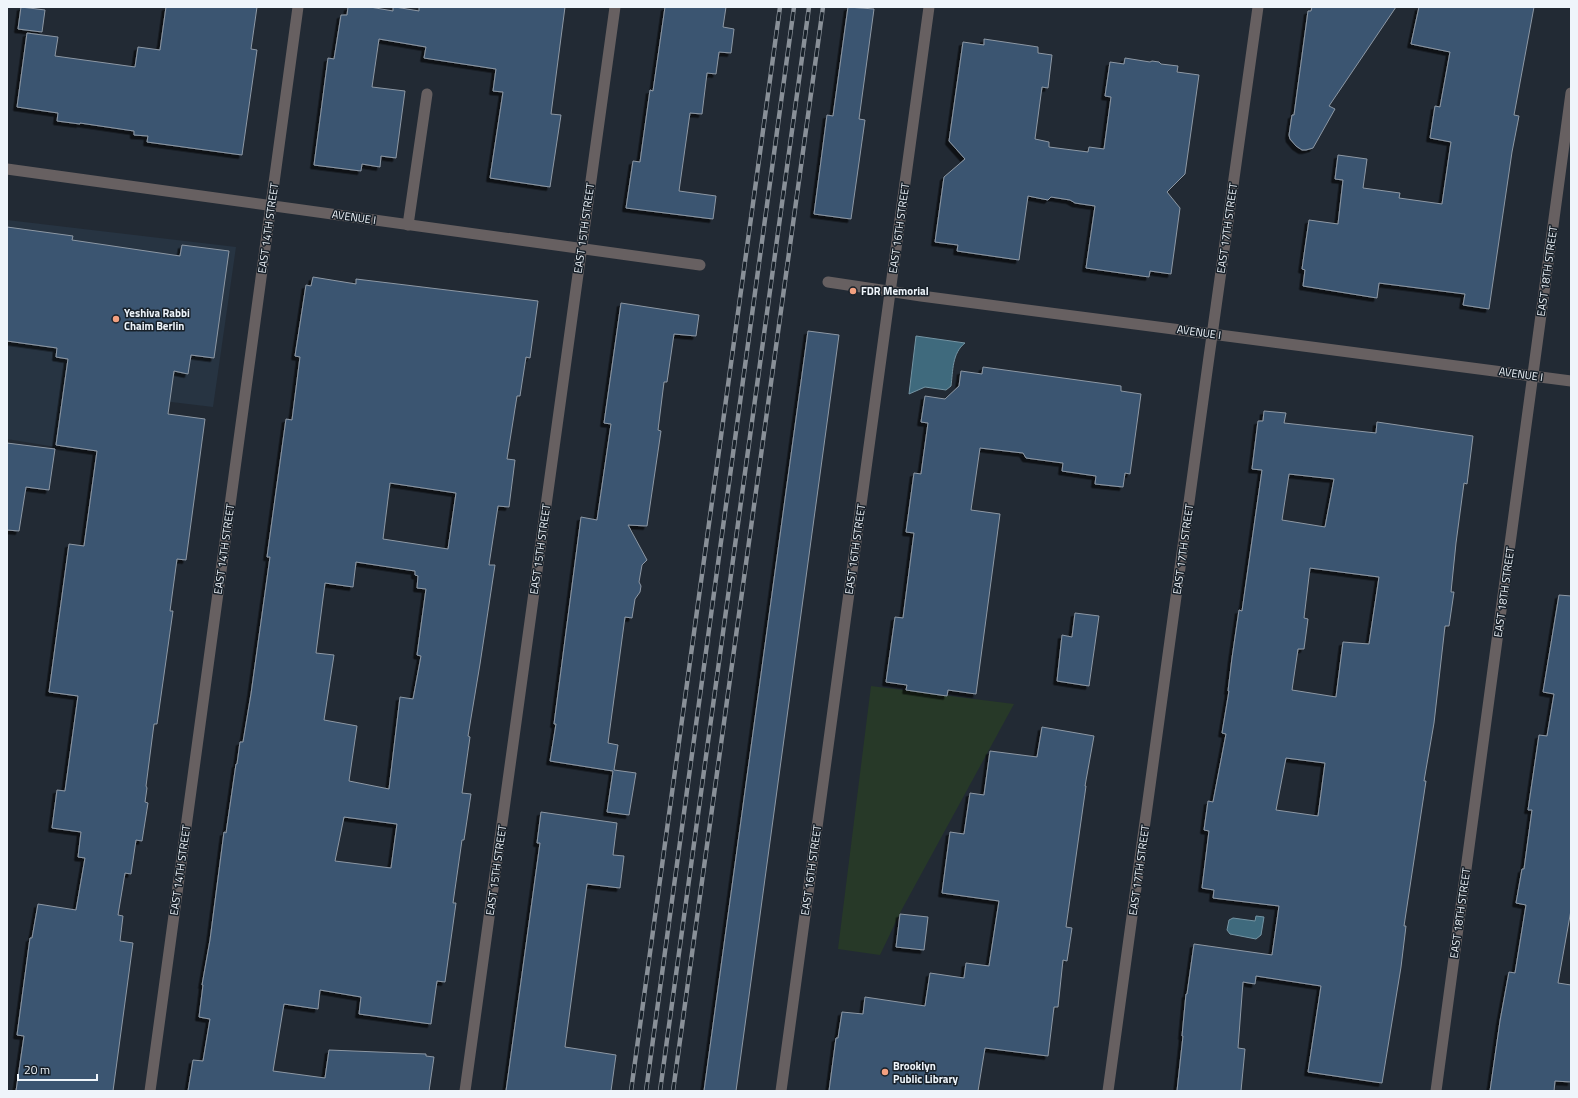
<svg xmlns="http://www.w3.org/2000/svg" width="1578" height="1098" viewBox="0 0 1578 1098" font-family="'Titillium Web',sans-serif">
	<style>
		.built { fill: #273442 }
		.green { fill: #273928 }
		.water { fill: #3f6a7d; stroke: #7494a3 }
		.building { fill: #3a5471; stroke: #8d98a4; fill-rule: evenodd; filter: url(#shadow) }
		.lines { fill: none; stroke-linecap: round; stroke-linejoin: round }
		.service { stroke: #676061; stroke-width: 11 }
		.minor { stroke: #676061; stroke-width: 11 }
		.rail-casing { stroke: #899098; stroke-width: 4.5 }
		.rail { stroke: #18212a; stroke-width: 3; stroke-dasharray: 9; stroke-linecap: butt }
		.poi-dot { fill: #f2a080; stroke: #18212a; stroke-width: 1.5 }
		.labels { text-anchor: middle; stroke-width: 3; stroke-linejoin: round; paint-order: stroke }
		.street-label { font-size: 11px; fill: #eff5fb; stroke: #18212a }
		.poi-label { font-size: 11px; font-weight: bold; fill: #eff5fb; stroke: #18212a; text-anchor: start }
	</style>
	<defs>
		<filter id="shadow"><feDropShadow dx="-3.5" dy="3.5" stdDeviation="0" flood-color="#0009"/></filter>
	</defs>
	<rect width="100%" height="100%" fill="#222a34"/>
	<polygon class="built" points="7,220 236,247 213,407 88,392 80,451 7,439"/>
	<polygon class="green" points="871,686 1014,704 901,911 880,955 838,949"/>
	<g class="water">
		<path d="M916,336L965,343C952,353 953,371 951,386L946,390L925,387L909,394Z"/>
		<polygon points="1256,916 1264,917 1261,935 1256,939 1230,934 1227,930 1229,920 1233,918 1255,921"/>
	</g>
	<g class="building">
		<polygon points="21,7 45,10 42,32 18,29"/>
		<polygon points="166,7 257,7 251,49 257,50 242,155 147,142 148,136 134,135 134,131 80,123 80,124 57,121 58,113 17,107 27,33 58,37 55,56 135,67 138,47 160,50"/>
		<polygon points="348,7 370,7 393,11 393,7 395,7 419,11 419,7 565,7 551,114 561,115 550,187 490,178 503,92 493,91 496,69 424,58 426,47 379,39 372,87 405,91 396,158 381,156 380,167 362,164 361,171 314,165 328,58 334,59 341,15 347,15"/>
		<polygon points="665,7 726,7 723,27 734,29 731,53 719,52 716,74 707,73 702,114 690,113 679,191 716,196 713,219 626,208 633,161 640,162 650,90 653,91"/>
		<polygon points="848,7 874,9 859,119 865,120 851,219 814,214 827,115 833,116"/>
		<polygon points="1312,7 1396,7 1329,106 1335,109 1313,148 1306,150 1302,150 1296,146 1290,139 1289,135 1292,115 1294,115 1308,11 1311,11"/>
		<polygon points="1419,7 1534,7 1514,115 1519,116 1512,152 1489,309 1463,305 1465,294 1379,283 1377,298 1303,286 1305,270 1302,269 1309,220 1338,224 1343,180 1335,179 1338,155 1367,159 1363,188 1400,193 1399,198 1442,204 1451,142 1430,138 1435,106 1440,107 1450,52 1411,44"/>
		<polygon points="984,39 1038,47 1038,53 1052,55 1048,88 1042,87 1035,139 1049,142 1049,147 1088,152 1089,147 1104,149 1111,97 1105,96 1110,62 1124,64 1125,58 1150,62 1152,61 1159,62 1161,64 1178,66 1177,72 1199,75 1185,174 1167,192 1180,208 1171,274 1150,271 1149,277 1086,268 1095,206 1075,203 1070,200 1051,197 1048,200 1028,196 1019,260 957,251 958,245 935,242 944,177 965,159 949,141 963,42 984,45"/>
		<polygon points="7,227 73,236 72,240 180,256 182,245 229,251 214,358 191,355 188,374 174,371 168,414 205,419 186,560 177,559 170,611 173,611 157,724 154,724 146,786 147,788 145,802 148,803 142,841 136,840 131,874 125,873 118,915 123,916 120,941 133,943 113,1091 16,1091 24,1036 17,1035 30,938 32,938 38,904 76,910 85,858 78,857 81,832 52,828 57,790 65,791 78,696 49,692 69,544 84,546 97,451 56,445 68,359 56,357 57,348 7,341"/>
		<path d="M313,277L356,284V279L538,301L530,358L526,357L520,396H517L507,459L515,460L509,507L498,506L489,565H495L480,664L468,736L470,737L462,793L471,794L464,840H462L453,903H456L445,982L437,981L431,1024L359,1014L361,997L320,990L318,1009L284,1004L273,1071L325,1078L329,1050L426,1054V1056L434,1057L429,1091H188L193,1060L203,1061L210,1019L199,1017L203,985H202L210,940L224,832L226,833L236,764H237L240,742H243L251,694L270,557H267L286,419L292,420L300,357L295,356L306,285L311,286ZM390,483L456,493L448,549L383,539ZM356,562L415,571V575L418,576L417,588L426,589L417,655L421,656L413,699L400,697L389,789L349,781L357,726L324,720L334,655L316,653L325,583L353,587ZM344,817L397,824L391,868L335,861Z"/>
		<polygon points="621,303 699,315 696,336 674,334 667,382 664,382 658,430 661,431 647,526 628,525 647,560 642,565 639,582 641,586 640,592 635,599 632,618 625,617 608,743 618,745 614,770 636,773 629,815 607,812 613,771 550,761 556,724 554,724 581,517 597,520 611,424 604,423"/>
		<polygon points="808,331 839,335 752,974 736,1091 704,1091"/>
		<polygon points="983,367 1121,386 1121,391 1141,394 1130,474 1125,473 1123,487 1095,484 1096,476 1062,471 1063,463 1026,458 1023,453 980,448 971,510 1000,514 976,694 948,690 947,696 906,690 907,685 886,682 895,617 903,618 914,533 906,532 914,473 921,474 928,423 921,422 925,396 945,399 959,386 961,371 982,374"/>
		<path d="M1264,411L1286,413L1284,423L1376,433L1377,422L1473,436L1467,484L1464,483L1456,543L1451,592H1454L1449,626H1445L1434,723L1424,781H1426L1404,926H1406L1401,967L1382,1083L1308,1072L1321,986L1256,976L1255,984L1243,982L1238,1048L1245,1049L1241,1091H1177L1183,1036H1182L1186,994H1187L1194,944L1272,955L1279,906L1213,898L1214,890L1202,888L1209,831L1204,830L1208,801L1213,802L1226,734L1222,733L1229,691H1228L1232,658L1239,610L1242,611L1262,470L1252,469L1258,421H1263ZM1289,474L1334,479L1325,527L1282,520ZM1310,568L1379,577L1369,644L1343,642L1336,697L1292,690L1298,649H1304L1308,619L1304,618ZM1286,758L1325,763L1318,816L1276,810Z"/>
		<polygon points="7,443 55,449 49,490 26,487 19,531 7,530"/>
		<polygon points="1559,595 1571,596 1571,910 1558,983 1571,985 1571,1082 1555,1081 1554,1091 1490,1091 1500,1021 1509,972 1515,973 1526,905 1516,903 1522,869 1524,869 1532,810 1528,810 1539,735 1547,736 1554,694 1543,692"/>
		<polygon points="1075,613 1099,616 1089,686 1057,681 1062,635 1072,637"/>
		<polygon points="1042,727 1094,736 1085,786 1086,786 1066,927 1072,928 1067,961 1063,960 1058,1007 1054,1007 1048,1056 985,1048 978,1091 829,1091 836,1038 838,1038 842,1012 863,1014 865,997 925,1006 930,973 964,978 966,963 989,966 999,901 942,893 950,832 964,834 970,793 984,795 990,751 1037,757"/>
		<polygon points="541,812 617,823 613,855 624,856 620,888 587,884 565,1047 616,1055 611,1091 506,1091 540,843 537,843"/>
		<polygon points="900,914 928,917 924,950 896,947"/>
	</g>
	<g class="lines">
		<polyline class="service" points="408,225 427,94"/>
		<g class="minor">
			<polyline points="7,169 700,265"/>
			<polyline points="828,282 921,296 1571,381"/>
			<polyline points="150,1091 298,7"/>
			<polyline points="465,1091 615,7"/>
			<polyline points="781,1091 929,7"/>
			<polyline points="1108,1091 1208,364 1258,7"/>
			<polyline points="1436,1091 1571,93"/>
		</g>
		<g class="rail-casing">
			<g id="rail">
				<polyline points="631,1091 780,7"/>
				<polyline points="646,1091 794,7"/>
				<polyline points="660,1091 809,7"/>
				<polyline points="673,1091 823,7"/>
			</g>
		</g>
		<use href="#rail" class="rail"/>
	</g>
	<g class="poi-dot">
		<circle cx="853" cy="291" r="4"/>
		<circle cx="116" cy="319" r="4"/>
		<circle cx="885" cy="1072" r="4"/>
	</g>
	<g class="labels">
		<g class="street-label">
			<text transform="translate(354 217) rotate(8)" y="4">AVENUE I</text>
			<text transform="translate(268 228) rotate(-82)" y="4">EAST 14TH STREET</text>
			<text transform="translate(584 228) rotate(-82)" y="4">EAST 15TH STREET</text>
			<text transform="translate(899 228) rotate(-82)" y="4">EAST 16TH STREET</text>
			<text transform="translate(1227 228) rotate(-82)" y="4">EAST 17TH STREET</text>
			<text transform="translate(1547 271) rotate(-82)" y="4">EAST 18TH STREET</text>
			<text transform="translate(1199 332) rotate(8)" y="4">AVENUE I</text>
			<text transform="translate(1521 374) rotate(8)" y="4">AVENUE I</text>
			<text transform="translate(224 549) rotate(-82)" y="4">EAST 14TH STREET</text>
			<text transform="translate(540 549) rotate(-82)" y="4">EAST 15TH STREET</text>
			<text transform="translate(855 549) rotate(-82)" y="4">EAST 16TH STREET</text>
			<text transform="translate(1183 549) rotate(-82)" y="4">EAST 17TH STREET</text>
			<text transform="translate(1504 592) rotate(-82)" y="4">EAST 18TH STREET</text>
			<text transform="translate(180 870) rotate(-82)" y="4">EAST 14TH STREET</text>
			<text transform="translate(496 870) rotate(-82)" y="4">EAST 15TH STREET</text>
			<text transform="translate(811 870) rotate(-82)" y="4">EAST 16TH STREET</text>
			<text transform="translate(1139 870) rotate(-82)" y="4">EAST 17TH STREET</text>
			<text transform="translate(1460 913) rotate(-82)" y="4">EAST 18TH STREET</text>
		</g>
		<g class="poi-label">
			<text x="861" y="295">FDR Memorial</text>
			<text x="124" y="317">Yeshiva Rabbi<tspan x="124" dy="13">Chaim Berlin</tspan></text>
			<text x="893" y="1070">Brooklyn<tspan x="893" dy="13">Public Library</tspan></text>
		</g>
	</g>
	<rect width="1578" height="1098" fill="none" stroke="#eff5fb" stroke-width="16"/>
	<path d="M18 1074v6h79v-6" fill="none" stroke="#eff5fb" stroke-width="2"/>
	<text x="24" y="1074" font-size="12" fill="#eff5fb" stroke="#18212a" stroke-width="3" paint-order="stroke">20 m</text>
</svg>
